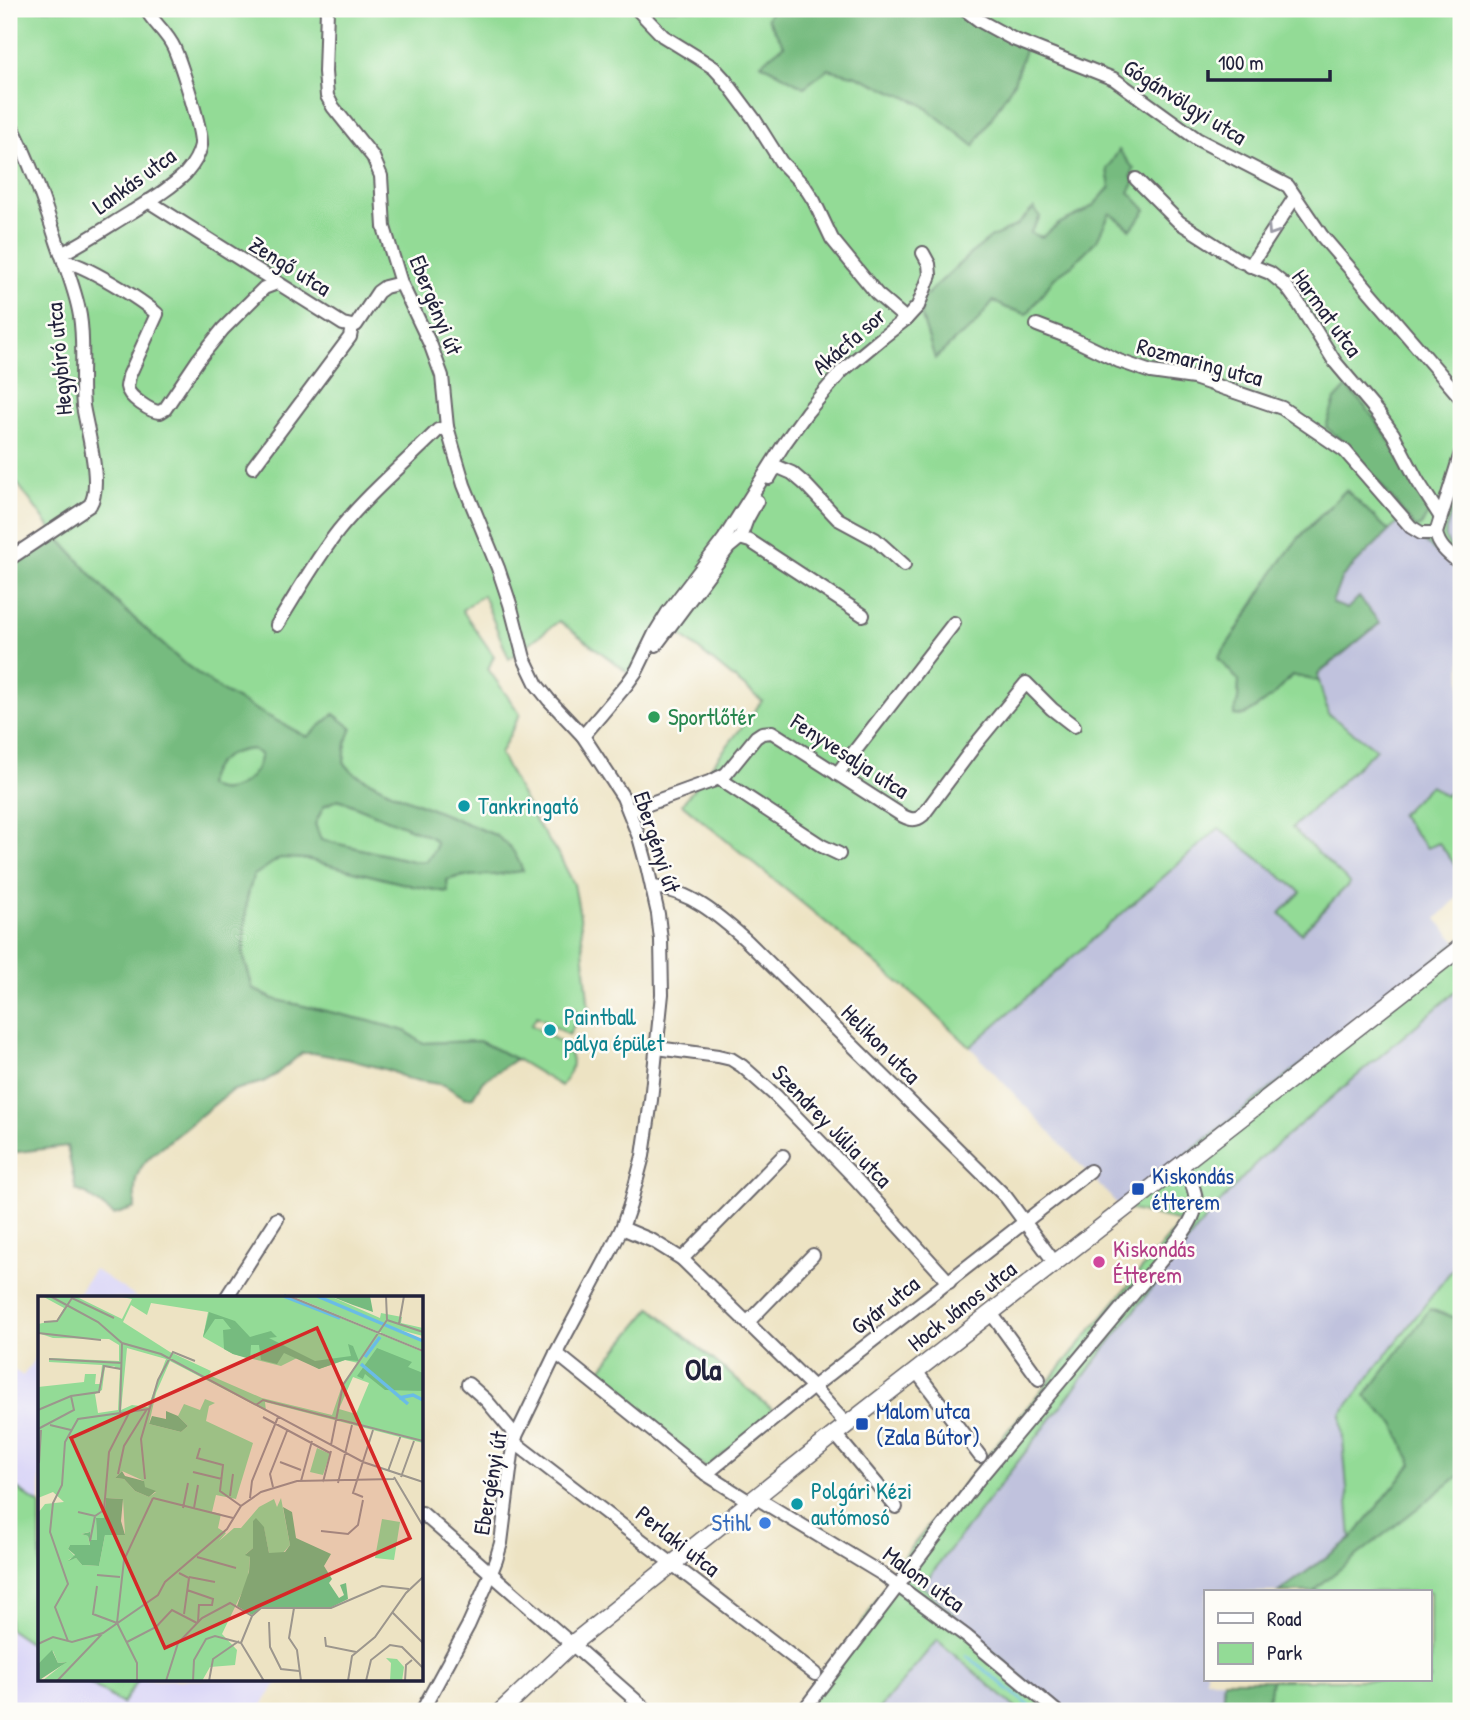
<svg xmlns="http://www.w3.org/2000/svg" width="1470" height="1720" viewBox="0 0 1470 1720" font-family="'Patrick Hand',sans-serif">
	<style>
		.built { fill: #dad6f7 }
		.industrial { fill: #c0c2dd }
		.green { fill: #93db96; stroke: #5a7e68; stroke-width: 2; fill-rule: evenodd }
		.forest { fill: #76bb7f; stroke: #4c6e5d; stroke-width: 2; fill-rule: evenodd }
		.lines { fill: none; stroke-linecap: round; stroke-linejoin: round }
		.stream { stroke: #6abce6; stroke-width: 2.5 }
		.minor-casing { stroke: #69666b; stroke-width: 16 }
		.major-casing { stroke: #69666b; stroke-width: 19 }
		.minor { stroke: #fff; stroke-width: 12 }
		.major { stroke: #fff; stroke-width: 16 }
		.oneway { stroke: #9c9ca7 }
		.leisure-dot { fill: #2e9e5b; stroke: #fdfcf7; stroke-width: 2.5 }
		.culture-dot { fill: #0f9aa8; stroke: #fdfcf7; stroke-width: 2.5 }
		.transit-dot { fill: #1a4fb4; stroke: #fdfcf7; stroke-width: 2.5 }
		.hotel-dot { fill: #d1479c; stroke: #fdfcf7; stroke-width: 2.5 }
		.shop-dot { fill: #3f7fe0; stroke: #fdfcf7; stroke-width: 2.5 }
		.labels { text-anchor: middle; stroke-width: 5; stroke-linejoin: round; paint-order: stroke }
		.street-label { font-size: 23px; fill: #22223b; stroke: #fdfcf7 }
		.leisure-label { font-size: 23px; fill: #27864d; stroke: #fdfcf7; text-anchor: start }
		.culture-label { font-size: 23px; fill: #0d838f; stroke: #fdfcf7; text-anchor: start }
		.transit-label { font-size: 23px; fill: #164399; stroke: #fdfcf7; text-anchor: start }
		.hotel-label { font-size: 23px; fill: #b23c85; stroke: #fdfcf7; text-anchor: start }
		.shop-label { font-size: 23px; fill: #366cbe; stroke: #fdfcf7; text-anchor: end }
		.district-label { font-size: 30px; font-weight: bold; fill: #22223b; stroke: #fdfcf7 }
		.inset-river { fill: none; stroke: #6abce6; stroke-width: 3.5 }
		.inset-road { fill: none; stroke: #9c968d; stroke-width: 2 }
		.view { fill: #d62828; fill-opacity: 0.15; stroke: #d62828; stroke-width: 3.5 }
		.inset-edge { fill: none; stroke: #22223b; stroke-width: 3.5 }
	</style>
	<rect width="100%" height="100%" fill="#fdfcf7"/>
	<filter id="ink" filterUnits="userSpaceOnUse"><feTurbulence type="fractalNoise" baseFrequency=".0143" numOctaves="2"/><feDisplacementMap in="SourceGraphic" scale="14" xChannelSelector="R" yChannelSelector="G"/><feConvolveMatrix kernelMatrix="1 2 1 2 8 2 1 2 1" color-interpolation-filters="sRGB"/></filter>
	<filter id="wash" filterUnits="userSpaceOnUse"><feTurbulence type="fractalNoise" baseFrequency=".00686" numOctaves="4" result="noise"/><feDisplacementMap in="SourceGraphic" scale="28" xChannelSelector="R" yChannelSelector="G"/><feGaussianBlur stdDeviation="1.57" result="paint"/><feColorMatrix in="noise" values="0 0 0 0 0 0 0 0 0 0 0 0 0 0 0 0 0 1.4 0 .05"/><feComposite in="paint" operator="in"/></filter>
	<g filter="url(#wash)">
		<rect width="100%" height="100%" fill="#ede3c3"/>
		<g class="built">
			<polygon points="94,1269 100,1273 137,1298 75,1298"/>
			<polygon points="40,1350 40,1680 279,1680 258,1711 9,1711 9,1367 23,1376"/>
		</g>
		<g class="industrial">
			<polygon points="1461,490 1461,556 1452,549 1446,539 1446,530"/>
			<polygon points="1399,520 1461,573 1461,789 1456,786 1438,842 1461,873 1461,894 1436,919 1457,942 1120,1207 970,1047 1220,828 1301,893 1281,913 1301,932 1349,883 1292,828 1375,749 1328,714 1317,674 1380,623 1347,609 1332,604 1342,577"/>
			<polygon points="1461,987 1461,1258 1341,1414 1351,1539 1279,1592 1206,1592 1206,1680 1224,1680 1222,1711 1059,1711 921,1587 1205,1219 1261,1158"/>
			<polygon points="937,1640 1011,1704 1019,1711 878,1711"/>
		</g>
		<g class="green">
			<path d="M9,9H772L768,18L784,45L762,64L804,87L828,69L857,76L920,103L974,146L959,9H1461V490C1457,502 1443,528 1446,539C1448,547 1455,552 1461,556V573L1400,521L1389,531L1346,490C1329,507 1311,523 1296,541C1267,578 1245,620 1218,658L1239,681L1238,700L1234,715L1244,716L1274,695L1292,675L1319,681L1328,714L1376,749L1292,828L1350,883L1301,933L1280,913L1301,892L1219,828L970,1047L920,1000L682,804L762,701L672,628L634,677L559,621L509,659L483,595L462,610L494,656L488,669L520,714L500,754L536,822L560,857L574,884L580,916L589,1011L586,1025L579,1024L575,1008L573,1009L575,1023L569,1035L537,1016L531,1025C548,1035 580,1047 570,1072C568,1077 564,1082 561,1086L516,1059L479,1041L422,1043L405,1031L369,1021L273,999L253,989L243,954L247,899L253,876L280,857L306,859L413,886L447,892V880C472,872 498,876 522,870L495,835L395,794L355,774L344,763L346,743L351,728L334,715L307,738L225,693L182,662L114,600L54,533L9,472ZM1119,151L1131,176L1129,192L1130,229L1110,212L1096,240L1072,265L1056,276L1027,314L1007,308L993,301L973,327L956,339L935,358L922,317L921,300L969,255L992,237L1016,226L1033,209L1040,217L1029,234L1042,237L1060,223L1082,213L1094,205L1110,187L1107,169ZM1347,388L1367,409L1388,438L1429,513Z"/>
			<path d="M252,749L261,755C260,761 258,767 255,771C244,787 223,797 206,785C212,761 228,751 252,749Z"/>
			<polygon points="1430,785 1445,796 1456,786 1461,789 1461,873 1439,843 1427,848 1400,815"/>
			<polygon points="338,799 431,837 436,842 435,849 427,861 417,862 321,840 315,824 324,806"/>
			<polygon points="1461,939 1461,987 1261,1158 1205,1219 922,1586 1059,1711 1019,1711 937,1640 878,1711 794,1711 860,1627 902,1558 1181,1222 1120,1207"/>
			<polygon points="1461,1258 1461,1711 1222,1711 1224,1680 1430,1680 1430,1592 1279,1592 1351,1539 1341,1414"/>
			<polygon points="651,1308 772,1409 760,1425 706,1468 595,1376"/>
			<polygon points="9,1483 40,1505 40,1650 9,1629"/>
			<polygon points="85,1680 138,1680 122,1704"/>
		</g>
		<g class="forest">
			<polygon points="772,9 959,9 1027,44 1014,82 974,146 920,103 857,76 828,69 804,87 761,63 784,45 767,18"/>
			<polygon points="1119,150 1134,169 1131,176 1135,182 1129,192 1146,210 1131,229 1110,213 1097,240 1072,265 1056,276 1027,314 1007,308 993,301 973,327 956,339 935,359 922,317 921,300 969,255 992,237 1016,226 1034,208 1040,217 1030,233 1042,237 1060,223 1082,213 1094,205 1110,187 1107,169"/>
			<polygon points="1347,387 1367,409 1388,438 1429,513 1421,525 1416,528 1353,451 1326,427 1335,400"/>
			<polygon points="1346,490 1389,531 1342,577 1332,603 1347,609 1359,597 1380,623 1318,674 1319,681 1292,675 1274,695 1244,716 1234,715 1238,700 1239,681 1218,658 1242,623 1278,565 1299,538"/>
			<path d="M54,533L114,600L182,662L225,693L307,737L334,714L352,728L346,743L344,763L355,774L395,794L495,835C512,846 515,852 523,871L493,875L460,876L447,880L448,892L413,886L306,859L280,858L253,876L247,899L243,954L253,989L273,999L369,1021L405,1031L422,1043L479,1041L516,1059L483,1081L473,1097L465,1098L444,1085L408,1079L391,1071L351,1060L313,1053H302L274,1076L263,1082L231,1091L153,1154C134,1171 134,1183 135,1208L114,1215L86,1194L76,1190L67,1146L9,1153V562ZM252,749L261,755C259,760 258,767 255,771C244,787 223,797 207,785C212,761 228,751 252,749ZM338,799L431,837L436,842L435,849L427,861L417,862L321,840L315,824L324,806Z"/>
			<polygon points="1430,1309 1461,1320 1461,1474 1326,1580 1314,1592 1279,1592 1351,1539 1412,1464 1394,1424 1365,1396"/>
			<polygon points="1224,1680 1272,1680 1270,1694 1261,1711 1222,1711"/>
		</g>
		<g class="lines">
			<polyline class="stream" points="966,1655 1035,1711"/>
		</g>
	</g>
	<g filter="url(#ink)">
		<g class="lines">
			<g class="minor-casing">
				<g id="minor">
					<polyline points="327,9 325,72 327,96 333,107 373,157 381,176 384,227 401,283 431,346 442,376 447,427 464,485 498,568 510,604 524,658 537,685 549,700 583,736 623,797 639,837 647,866 658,914 661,940 662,994 651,1100 643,1156 630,1205 622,1228 610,1252 556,1353 516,1436 512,1454 501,1543 496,1560 485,1588 468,1626 422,1711"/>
					<polyline points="637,9 663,36 697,57 714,68 725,80 754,119 781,162 805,187 814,201 832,239 877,294 906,319"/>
					<polyline points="964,9 980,21 1013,39 1114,79 1197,139 1288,186 1322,236 1461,398"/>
					<path d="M9,121C30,160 44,202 58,245C66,268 76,291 80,316C85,346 80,376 83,406C87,430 103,486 90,505L9,559"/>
					<polyline points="1136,179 1179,222 1240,261 1270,273 1286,286 1299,304 1335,362 1378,413 1393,434 1417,480 1440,516"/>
					<polyline points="148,201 343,324 352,326 356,325 378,292 385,287 401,283"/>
					<path d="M61,254C85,242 107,227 130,213C149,201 170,189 186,173C193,165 199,155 201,145C202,129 181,64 174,48C167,32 153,23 146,9"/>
					<path d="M64,262C82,262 143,301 157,314L129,376C129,378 127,385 127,387C128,397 151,412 160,412C162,411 163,410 165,409L198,360L223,329L264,288L277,283"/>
					<polyline points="1250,266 1295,197"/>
					<polyline points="1037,325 1071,338 1119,361 1151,372 1194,378 1282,408 1345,451 1411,527 1421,533 1436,533"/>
					<path d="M1461,453L1436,533C1439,548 1450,555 1461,564"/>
					<polyline points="253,467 350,337 352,326"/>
					<polyline points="769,478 773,471 778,467 792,473 806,485 838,519 875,539 904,565"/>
					<polyline points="740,538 750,541 863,615"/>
					<path d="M277,625C297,593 316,559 339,530C368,494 405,463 438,430L447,427"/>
					<polyline points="656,645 729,547 740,538 747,519 757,501"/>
					<polyline points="583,736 627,684 637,670 655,633 668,612 724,539 784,444 807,412 842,371 883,337 906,319 918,306 930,275 929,264 923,253"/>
					<polyline points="837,774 954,623"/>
					<polyline points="718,778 822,846 839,854"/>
					<path d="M629,811L712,781L726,774L756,737L762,733L772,732L903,816C911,820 916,821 923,815L976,744L1026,683L1052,709L1074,726"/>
					<path d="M652,887C690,890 720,917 747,941L1006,1197L1055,1263"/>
					<polyline points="657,1048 718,1056 731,1059 742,1066 776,1096 854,1177 949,1282"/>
					<polyline points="622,1228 653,1241 682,1259 813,1387 847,1425"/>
					<polyline points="682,1259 783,1156"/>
					<polyline points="226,1298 277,1219"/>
					<polyline points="991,1313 1039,1379"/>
					<polyline points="748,1322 813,1255"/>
					<polyline points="556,1353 706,1474 750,1502"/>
					<polyline points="916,1371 980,1456"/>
					<polyline points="468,1384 486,1400 516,1436"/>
					<polyline points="835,1434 896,1507"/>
					<polyline points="514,1442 815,1674"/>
					<polyline points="706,1474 813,1387 1090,1171"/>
					<polyline points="755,1497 882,1574 966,1636 1056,1711"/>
					<polyline points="422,1513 648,1711"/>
					<path d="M803,1711L978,1480L1164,1257C1190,1223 1212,1206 1180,1165"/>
				</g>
			</g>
			<g class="major-casing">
				<polyline id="major" points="501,1711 572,1644 835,1434 1461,947"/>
			</g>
			<use href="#minor" class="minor"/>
			<use href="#major" class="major"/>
		</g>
		<defs><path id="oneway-chevron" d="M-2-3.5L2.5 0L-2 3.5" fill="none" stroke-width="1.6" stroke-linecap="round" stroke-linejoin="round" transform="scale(1.75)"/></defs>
		<use class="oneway" href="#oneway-chevron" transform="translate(1272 231) rotate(123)"/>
	</g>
	<circle class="leisure-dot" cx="654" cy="717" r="7"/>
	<g class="culture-dot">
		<circle cx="464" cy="806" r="7"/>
		<circle cx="550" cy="1030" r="7"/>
		<circle cx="797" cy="1504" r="7"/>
	</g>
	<g class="transit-dot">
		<rect x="1131" y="1182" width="14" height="14" rx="3.5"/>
		<rect x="855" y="1417" width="14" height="14" rx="3.5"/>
	</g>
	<circle class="hotel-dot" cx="1099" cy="1262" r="7"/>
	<circle class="shop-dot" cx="765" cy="1523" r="7"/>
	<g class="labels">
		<g class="street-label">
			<text transform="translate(1185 102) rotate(32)" y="8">Gógánvölgyi utca</text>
			<text transform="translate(134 181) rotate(-36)" y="8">Lankás utca</text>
			<text transform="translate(290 266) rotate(32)" y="8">Zengő utca</text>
			<text transform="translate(436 305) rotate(68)" y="8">Ebergényi út</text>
			<text transform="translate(1327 313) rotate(54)" y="8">Harmat utca</text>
			<text transform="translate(849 341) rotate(-41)" y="8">Akácfa sor</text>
			<text transform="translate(59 359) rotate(-95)" y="8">Hegybíró utca</text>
			<text transform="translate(1200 362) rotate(15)" y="8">Rozmaring utca</text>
			<text transform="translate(850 756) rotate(33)" y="8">Fenyvesalja utca</text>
			<text transform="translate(657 842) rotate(72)" y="8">Ebergényi út</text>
			<text transform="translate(881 1044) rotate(45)" y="8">Helikon utca</text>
			<text transform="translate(832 1126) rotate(46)" y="8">Szendrey Júlia utca</text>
			<text transform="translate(885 1305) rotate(-38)" y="8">Gyár utca</text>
			<text transform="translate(962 1306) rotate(-38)" y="8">Hock János utca</text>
			<text transform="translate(490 1483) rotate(-80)" y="8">Ebergényi út</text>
			<text transform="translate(678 1541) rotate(38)" y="8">Perlaki utca</text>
			<text transform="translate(924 1579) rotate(36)" y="8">Malom utca</text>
		</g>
		<g class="leisure-label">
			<text x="668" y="725">Sportlőtér</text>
		</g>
		<g class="culture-label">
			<text x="478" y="814">Tankringató</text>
			<text x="564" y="1025">Paintball<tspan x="564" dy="26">pálya épület</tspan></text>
			<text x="811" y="1499">Polgári Kézi<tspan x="811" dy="26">autómosó</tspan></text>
		</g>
		<g class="transit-label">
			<text x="1152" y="1184">Kiskondás<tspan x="1152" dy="26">étterem</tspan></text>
			<text x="876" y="1419">Malom utca<tspan x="876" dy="26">(Zala Bútor)</tspan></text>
		</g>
		<g class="hotel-label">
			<text x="1113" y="1257">Kiskondás<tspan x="1113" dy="26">Étterem</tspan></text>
		</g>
		<g class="shop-label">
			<text x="751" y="1531">Stihl</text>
		</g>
		<g class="district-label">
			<text x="703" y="1380">Ola</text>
		</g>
	</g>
	<g transform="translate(38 1296)">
		<rect width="385" height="385" fill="#ede3c3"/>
		<path d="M4,0H37L84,23L94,3L79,0H249L385,56V147L227,106L228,115L132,65L118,97L111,128L143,136L150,130L140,120L146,108L162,114L167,103L177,107L171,110L168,125L215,147L198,203L178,199L174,216L183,218L180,232L188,237L181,245L196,232H203L221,211L236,203L239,211L243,202L252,249L245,257H231L226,232L216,224L215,252L208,258L212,261L210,284L184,338L199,354L197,369L172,371L164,385H4L28,366L20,367L15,355L0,368V217L7,208L26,206L15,196L0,202V91L46,86L47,78H58L57,88H62L64,69L11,66V62L81,65V49L71,43L15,42L0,37V28L19,24L26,12ZM113,7L170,16L165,41L195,58L243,70L261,61L281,73L307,64L320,67L305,87L294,119L224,102L171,79L173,75L132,56L85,26L93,9L109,19ZM89,52L128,63L110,111L94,109L83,114ZM76,70L82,74L80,114L60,117L57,98L64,94L67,71ZM315,81L331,87L318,118L301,113ZM84,175L106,185V191L118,196L111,201L97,195L86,183L77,182ZM68,202L85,203L87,238L67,239L61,270L44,269L38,262L30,264L37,260L30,253L32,249L52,250L50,240L43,238L51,236L52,244H59L58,222H66ZM254,0H292L342,22L343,17L364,21L363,27L385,32V40L347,30L385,46V54ZM279,152L292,158L285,179L272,176ZM344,223L362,226L356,264L337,262ZM348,362L359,363L366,371L364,385H352L353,367Z" fill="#93db96" fill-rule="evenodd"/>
		<path d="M292,0H332L335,16L315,9ZM171,16L197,25L212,41L233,35L239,41L231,42L277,65L313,60L310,48L315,50L321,65L307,64L281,73L246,57L239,68L223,64L221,49H213L212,63L195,58L186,53L185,34L193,33L185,23H177L165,41ZM339,52L374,66L370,71L385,77V95L347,94L327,78L325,83L319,80ZM128,115L140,120L150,130L143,136L111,128L114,120L128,123ZM84,175L87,180L106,185L107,191L118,195L111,201L97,195L86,183L77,182ZM68,202L85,203L83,225L87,239H67L61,270L44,269L38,262L30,265L37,259L30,253L32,249H52L50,240L43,238L52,236V244H59L58,222H66ZM245,211L254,216L258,242L293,258L286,270L294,283L291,287L301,302L306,299L302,289L308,287L310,303L294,311L223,312L214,319L199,310L211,276L212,261L207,259L215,252V225L218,222L226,231L231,257L247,256L252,249ZM14,354L20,367L29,366L0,385V368Z" fill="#76bb7f"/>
		<path class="inset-river" d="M246,0L302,22M279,0L385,45M327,61L342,41M323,68L370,108M361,102L375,99L385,104"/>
		<path class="inset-road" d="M12,0L60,26L84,47L123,58L325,166L385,186M251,0L385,55M348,0L349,24M349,24L385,36M6,26L19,25L34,2L76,22M361,28L366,0M0,37L63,44M11,63L84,67M218,109L225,104L385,145M0,114L33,100L61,96L66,70L83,73M82,116L84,47M225,121L292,157M12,129L33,134M0,133L36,114L33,100M293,149L305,89L349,24M162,152L159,162L185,169L182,195L203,210M242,166L263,174M1,167L3,134M350,175L363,139M155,176L184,183M80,178L86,150L109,113M356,181L385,230M363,181L376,145M107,183L103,143L120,84L135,56L157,65M263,185L274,145M285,186L293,155M300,187L314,129M235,191L232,178L249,135M192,200L195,178M325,201L315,197L335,134M115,202L195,222M212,202L214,185L240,121M145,212L150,187M156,212L160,189M40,216L57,220L66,214L71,156L92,115M283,235L310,238L320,229L325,204M52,245L57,220M159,261L198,272M141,277L151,282L146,318M59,279L82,281M151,281L177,286M59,290L55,318L79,327M149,294L175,303L174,309H161L160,326M256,312L251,342L259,354L263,385M354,316L385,347M231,326L232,351L243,373L261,375M79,327L86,264L115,202M79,327L99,367V385M287,341L288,350L318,356M30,345L17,311L30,288L12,236L15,207L24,189L27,146L40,123L111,113M89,346L118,331L134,314L159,327M0,348L15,341L34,346L65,337L120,299L127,286L189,233L203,210L223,196L259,185L356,183M19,385L64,338M128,385L140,347L164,322L192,307L214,320M155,385L156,364L168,343L177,340L203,347M171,385L175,363L201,345M226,385L203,347L214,320L223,312H293L344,290L371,293M310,385L314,360L337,341L368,297L385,281M328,385L333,364L352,349L364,351L385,372M367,385L368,369L374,364"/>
		<path class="view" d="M279,32L372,242L127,352L33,142Z"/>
		<rect width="385" height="385" class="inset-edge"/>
	</g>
	<rect width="1470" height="1720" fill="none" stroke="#fdfcf7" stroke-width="35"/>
	<rect x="1204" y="1590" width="228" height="91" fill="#fdfcf7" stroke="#a5a5ac" stroke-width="2"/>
	<rect x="1218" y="1613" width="35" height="10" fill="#ffffff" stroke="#a5a5ac" stroke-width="2"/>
	<text x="1267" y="1626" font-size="21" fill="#22223b">Road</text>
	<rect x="1218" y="1643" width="35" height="21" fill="#93db96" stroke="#a5a5ac" stroke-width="2"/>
	<text x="1267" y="1660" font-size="21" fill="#22223b">Park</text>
	<path d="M1208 70v10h122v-10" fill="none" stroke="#22223b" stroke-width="3.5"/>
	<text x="1218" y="70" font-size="21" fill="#22223b" stroke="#fdfcf7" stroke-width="5" paint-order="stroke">100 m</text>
</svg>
